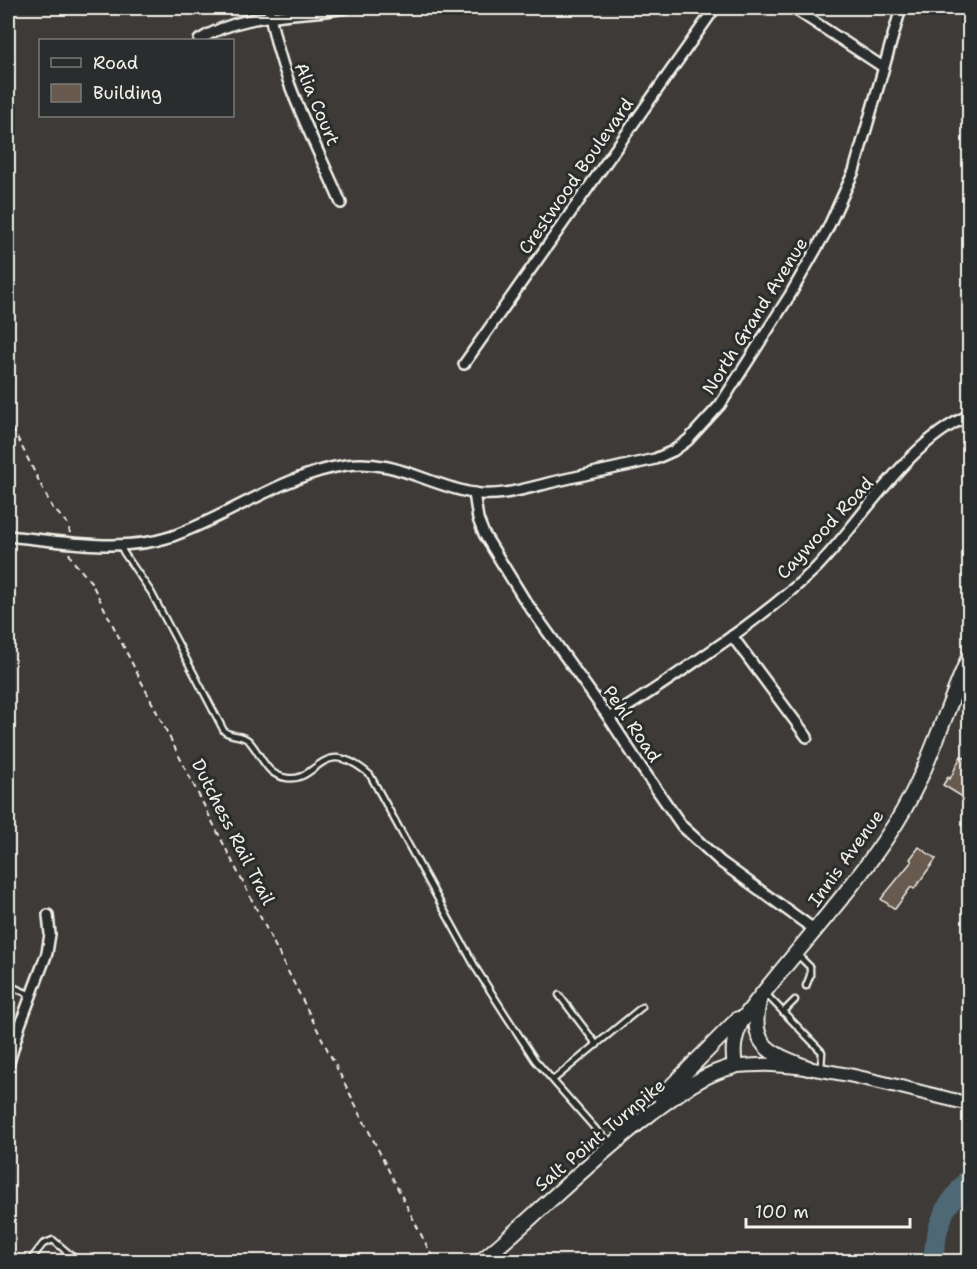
<svg xmlns="http://www.w3.org/2000/svg" width="977" height="1269" viewBox="0 0 977 1269" font-family="'Shantell Sans',sans-serif">
	<style>
		.lines { fill: none; stroke-linecap: round; stroke-linejoin: round }
		.river { stroke: #4f6874; stroke-width: 20 }
		.building { fill: #685a4f; stroke: #f4f1e8; stroke-width: 1.5 }
		.service-casing { stroke: #f4f1e8; stroke-width: 9 }
		.minor-casing { stroke: #f4f1e8; stroke-width: 14 }
		.tertiary-casing { stroke: #f4f1e8; stroke-width: 16 }
		.secondary-casing { stroke: #f4f1e8; stroke-width: 18 }
		.path { stroke: #f4f1e8; stroke-width: 2; stroke-dasharray: 6 4.5; stroke-linecap: butt }
		.service { stroke: #2a2d2e; stroke-width: 4.5 }
		.minor { stroke: #2a2d2e; stroke-width: 9 }
		.tertiary { stroke: #2a2d2e; stroke-width: 12 }
		.secondary { stroke: #2a2d2e; stroke-width: 14 }
		.labels { text-anchor: middle; stroke-width: 6; stroke-linejoin: round; paint-order: stroke }
		.street-label { font-size: 18px; fill: #f4f1e8; stroke: #2a2d2e }
	</style>
	<rect width="100%" height="100%" fill="#3d3a38"/>
	<filter id="ink" filterUnits="userSpaceOnUse"><feTurbulence type="fractalNoise" baseFrequency=".0167" numOctaves="2"/><feDisplacementMap in="SourceGraphic" scale="12" xChannelSelector="R" yChannelSelector="G"/><feConvolveMatrix kernelMatrix="1 2 1 2 8 2 1 2 1" color-interpolation-filters="sRGB"/></filter>
	<g filter="url(#ink)">
		<g class="lines">
			<polyline class="river" points="932,1262 938,1229 945,1210 970,1176"/>
		</g>
		<g class="building">
			<polygon points="961,756 969,761 969,801 943,785 948,777 950,779"/>
			<polygon points="919,847 936,859 914,889 911,887 895,909 881,899 912,861 910,859"/>
		</g>
		<g class="lines">
			<g class="service-casing">
				<g id="service">
					<path d="M120,545L124,553L151,592L224,731C231,737 242,734 249,741C262,755 265,775 287,778C318,783 321,733 370,775L477,970L505,1014L535,1060L599,1133L610,1142"/>
					<polyline points="798,955 810,967 810,976 806,986"/>
					<polyline points="8,985 31,995"/>
					<polyline points="766,994 822,1052 821,1068"/>
					<polyline points="559,995 597,1045"/>
					<polyline points="783,1012 795,1000"/>
					<polyline points="553,1080 642,1007"/>
					<polyline points="29,1262 43,1244 53,1240 79,1262"/>
				</g>
			</g>
			<g class="minor-casing">
				<g id="minor">
					<path d="M269,8C279,76 314,140 341,203"/>
					<polyline points="793,8 883,67"/>
					<path d="M199,40C244,11 296,17 346,8"/>
					<polyline points="464,364 715,8"/>
					<polyline points="474,493 478,519 484,534 524,599 609,718 641,767 682,826 721,862 815,930"/>
					<path d="M8,536C58,541 121,553 170,537C230,516 282,475 346,465C393,458 428,485 473,493C498,498 528,488 553,482C587,474 621,467 655,459L673,451L688,440L720,405L790,295L827,230L854,171L901,8"/>
					<polyline points="732,636 807,737"/>
					<path d="M609,718C643,698 676,675 708,653C746,627 783,600 816,568C864,519 905,443 970,415"/>
					<polyline points="8,1066 20,1025 47,953 50,934 48,915"/>
				</g>
			</g>
			<g class="tertiary-casing">
				<path id="tertiary" d="M735,1066C747,1066 760,1064 772,1065C839,1068 904,1089 970,1104"/>
			</g>
			<g class="secondary-casing">
				<g id="secondary">
					<path d="M759,1001C748,1047 772,1054 808,1068"/>
					<polyline points="661,1097 738,1019"/>
					<path d="M480,1262C538,1214 591,1159 651,1113C678,1093 702,1074 735,1066C732,1049 734,1038 741,1022C791,954 851,894 896,823C928,772 945,711 970,655"/>
				</g>
			</g>
			<g class="path">
				<polyline points="8,419 52,507 68,524 70,533"/>
				<polyline points="69,553 72,560 91,582 435,1262"/>
			</g>
			<use href="#service" class="service"/>
			<use href="#minor" class="minor"/>
			<use href="#tertiary" class="tertiary"/>
			<use href="#secondary" class="secondary"/>
		</g>
	</g>
	<g class="labels">
		<g class="street-label">
			<text transform="translate(317 104) rotate(67)" y="6">Alia Court</text>
			<text transform="translate(576 176) rotate(-55)" y="6">Crestwood Boulevard</text>
			<text transform="translate(755 316) rotate(-58)" y="6">North Grand Avenue</text>
			<text transform="translate(825 528) rotate(-47)" y="6">Caywood Road</text>
			<text transform="translate(632 724) rotate(56)" y="6">Pehl Road</text>
			<text transform="translate(233 832) rotate(63)" y="6">Dutchess Rail Trail</text>
			<text transform="translate(846 858) rotate(-54)" y="6">Innis Avenue</text>
			<text transform="translate(600 1135) rotate(-40)" y="6">Salt Point Turnpike</text>
		</g>
	</g>
	<rect width="977" height="1269" fill="none" stroke="#2a2d2e" stroke-width="30"/>
	<rect x="15" y="15" width="947" height="1239" fill="none" stroke="#f4f1e8" stroke-width="2" filter="url(#ink)"/>
	<rect x="39" y="39" width="195" height="78" fill="#2a2d2e" stroke="#7b7b78" stroke-width="1.5"/>
	<rect x="51" y="58" width="30" height="9" fill="#2a2d2e" stroke="#7b7b78" stroke-width="1.5"/>
	<text x="93" y="69" font-size="18" fill="#f4f1e8">Road</text>
	<rect x="51" y="84" width="30" height="18" fill="#685a4f" stroke="#7b7b78" stroke-width="1.5"/>
	<text x="93" y="99" font-size="18" fill="#f4f1e8">Building</text>
	<path d="M746 1218v9h164v-9" fill="none" stroke="#f4f1e8" stroke-width="3"/>
	<text x="755" y="1218" font-size="18" fill="#f4f1e8" stroke="#2a2d2e" stroke-width="4.5" paint-order="stroke">100 m</text>
</svg>
